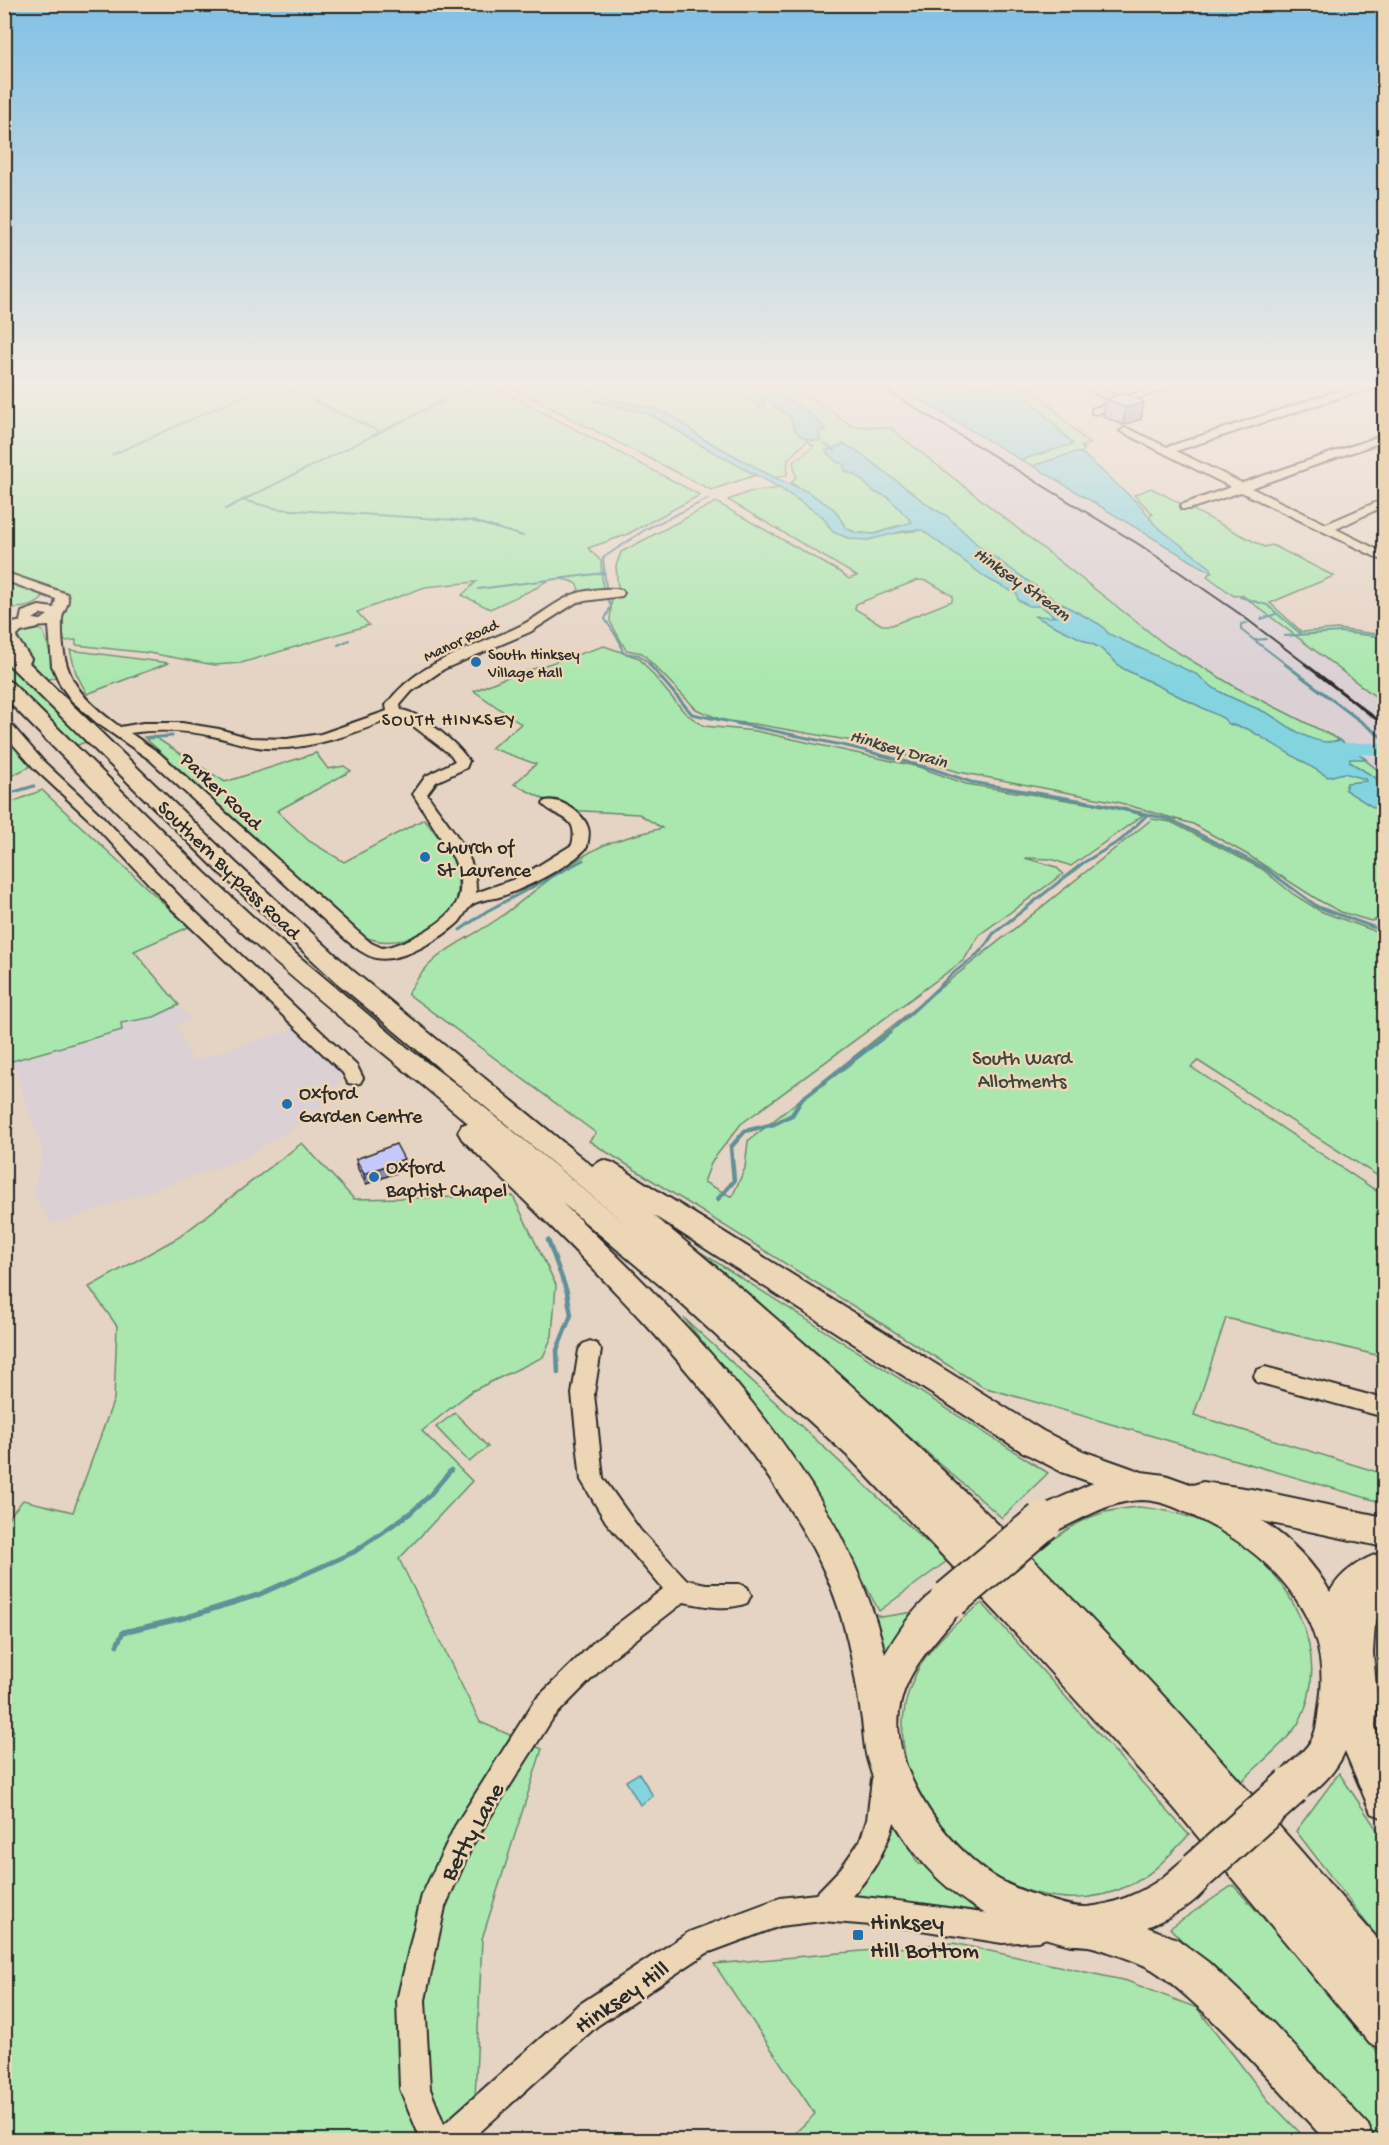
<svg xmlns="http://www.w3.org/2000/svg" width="1389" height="2145" viewBox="0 0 1389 2145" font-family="'Gochi Hand',sans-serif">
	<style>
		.built { fill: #dbd0d4 }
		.green { fill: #a9e7ae; stroke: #6a896c; stroke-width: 1.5; fill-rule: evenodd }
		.water { fill: #84d4e0; stroke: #609098; stroke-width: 1.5 }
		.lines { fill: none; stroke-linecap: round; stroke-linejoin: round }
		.stream-far3 { stroke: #609098; stroke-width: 2 }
		.stream-far2 { stroke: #609098; stroke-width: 3 }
		.stream-far1 { stroke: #609098; stroke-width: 4.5 }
		.stream { stroke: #609098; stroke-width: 5 }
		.river { fill: #84d4e0; fill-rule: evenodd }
		.minor-casing { stroke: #2b2b2b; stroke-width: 4 }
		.major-casing { stroke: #2b2b2b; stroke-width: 5 }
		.highway-casing { stroke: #2b2b2b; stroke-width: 4 }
		.minor { fill: #edd6b6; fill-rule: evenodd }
		.major { fill: #edd6b6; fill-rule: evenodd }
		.highway { fill: #edd6b6; fill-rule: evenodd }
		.rail-far1 { stroke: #2b2b2b; stroke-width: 2 }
		.rail { stroke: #2b2b2b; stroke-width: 3 }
		.highway-bridge-casing { stroke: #2b2b2b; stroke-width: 42; stroke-linecap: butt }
		.highway-bridge { stroke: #edd6b6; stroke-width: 38 }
		.wall { fill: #a9acd7; stroke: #2b2b2b; stroke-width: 1.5 }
		.shaded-wall { fill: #8a8caf; stroke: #2b2b2b; stroke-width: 1.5 }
		.building { fill: #c5c8fa; stroke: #2b2b2b; stroke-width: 1.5 }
		.poi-dot { fill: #1f6fb2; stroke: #edd6b6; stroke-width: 2 }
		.labels { text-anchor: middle; stroke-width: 5; stroke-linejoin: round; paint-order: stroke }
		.far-street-label { font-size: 16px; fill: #2b2b2b; stroke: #edd6b6 }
		.far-poi-label { font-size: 16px; fill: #2b2b2b; stroke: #edd6b6; text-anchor: start }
		.far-water-label { font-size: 18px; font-style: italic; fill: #384446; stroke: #edd6b6 }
		.far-quarter-label { font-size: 18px; letter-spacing: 1.5px; fill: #2b2b2b; stroke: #edd6b6 }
		.street-label { font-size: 20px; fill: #2b2b2b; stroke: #edd6b6 }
		.poi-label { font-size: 20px; fill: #2b2b2b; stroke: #edd6b6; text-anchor: start }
		.park-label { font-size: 20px; fill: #3e473f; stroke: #edd6b6 }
		.near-street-label { font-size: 24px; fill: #2b2b2b; stroke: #edd6b6 }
		.near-poi-label { font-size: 24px; fill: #2b2b2b; stroke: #edd6b6; text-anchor: start }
	</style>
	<rect width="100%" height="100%" fill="#e5d3c4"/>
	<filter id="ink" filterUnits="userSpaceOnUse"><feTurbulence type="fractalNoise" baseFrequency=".0167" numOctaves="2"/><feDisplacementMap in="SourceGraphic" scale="12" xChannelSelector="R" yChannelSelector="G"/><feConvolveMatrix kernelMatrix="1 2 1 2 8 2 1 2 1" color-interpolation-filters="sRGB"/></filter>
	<g filter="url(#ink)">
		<g class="built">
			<polygon points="790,384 893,384 1129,526 1207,576 1234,596 1242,594 1384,703 1384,775 1340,740 1237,688 1167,646 890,429 852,426"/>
			<polygon points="1085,384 1148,384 1156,387 1120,399"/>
			<polygon points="134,951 192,1021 176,1025 193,1061 294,1029 344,1073 324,1107 248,1157 53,1225 33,1195 43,1152 12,1061 5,1057 4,1012"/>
		</g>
		<g class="green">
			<path d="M4,384H489L700,495L626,535L588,548L601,561L603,590L581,596L575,593L579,589L576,583C563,578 548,577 538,587L490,609L462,595L476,582L425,587L357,612L369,625L241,663L215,665L149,653L76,645V640L64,641L62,622L68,599L66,594L52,587L5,572Z"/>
			<polygon points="504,384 568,384 595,401 650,414 697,443 756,475 711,490"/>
			<path d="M580,384H791L852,426L890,428L1167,646L1237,688L1340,740L1384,775V923L1379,919L1371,921L1341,912L1320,901L1248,855L1193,824L1117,802L959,772L864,743L755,724L724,721L696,709L642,653L626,650L610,621L612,596L618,588L616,566L621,552L716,502L840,572L849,579L857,576L728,500L749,492L780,488L823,517L833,532L851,539L921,530L897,526L875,534L856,533L846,528L834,509L791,483L796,477L793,462L814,446L807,441L788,459L787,475L775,478L700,437L675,418L654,409L607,399ZM918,580L928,581L953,596L952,601L892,625H882L855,609L856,604Z"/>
			<polygon points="1030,386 1089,444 1081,447 1084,449 1082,453 1073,453 1033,466 1021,460 1072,443 1020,389"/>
			<polygon points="1151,488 1264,547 1272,545 1334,576 1270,603 1302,632 1337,629 1384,635 1384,703 1242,595 1234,596 1207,576 1212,571 1154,525 1149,516 1153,514 1134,495"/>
			<path d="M5,581L38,591L43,598C33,608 18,609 5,607Z"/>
			<polygon points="34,628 43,631 58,676 47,680 22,652 12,635"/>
			<path d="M604,646L639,658L685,713L704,726L756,731L919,767L966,784L1104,806L1143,815L1071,866L1051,859L1025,858L1056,867L1063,874L979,935L964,960L741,1124L712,1161L704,1182L732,1197L745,1168L748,1141L1152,819L1171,822L1262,869L1293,894L1320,911L1372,930L1384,938V1180L1198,1061L1191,1067L1384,1196V1357L1226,1318L1194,1415L1384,1474V1503L983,1387L589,1141L596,1133L408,994C431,949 465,943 502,916C534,892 564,865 600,847C619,838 642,834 662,828L639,814L565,810L514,784L536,764L491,748L521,724L474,691L502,679Z"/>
			<polygon points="70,650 169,663 87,694 76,673"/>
			<polygon points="4,659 88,741 75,746 5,676"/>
			<polygon points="4,734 31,766 5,779 4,779"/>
			<path d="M153,736L225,782L316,753L328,769L344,766L351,771L277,811L309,841L344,862L424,819C436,835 455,853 457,875C459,887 458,900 453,911C450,916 444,919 439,923C417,938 392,948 365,937L144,737Z"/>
			<polygon points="42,790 189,927 134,951 179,1005 154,1017 121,1023 122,1030 12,1061 4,1057 5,805"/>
			<polygon points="302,1143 354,1199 513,1196 556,1285 552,1336 543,1357 472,1391 422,1431 472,1481 399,1559 480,1722 542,1749 482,1939 475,2099 421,2140 5,2140 4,1523 23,1500 73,1512 114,1399 117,1326 89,1287 179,1237"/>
			<polygon points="691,1246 1048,1473 1002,1518"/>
			<polygon points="684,1318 947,1561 879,1611 812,1484"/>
			<polygon points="455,1413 488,1447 469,1462 436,1427"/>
			<path d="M1139,1507C1172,1510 1202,1518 1230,1536C1289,1573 1335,1655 1299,1722C1288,1741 1259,1764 1242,1781L1029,1559C1067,1527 1089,1510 1139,1507Z"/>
			<path d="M982,1603L1189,1835C1171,1853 1154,1874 1130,1885C1012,1942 862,1801 913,1680C926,1648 955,1623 982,1603Z"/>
			<polygon points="866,1609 881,1617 914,1612 885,1672"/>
			<polygon points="1339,1773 1384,1840 1384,1946 1296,1831"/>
			<path d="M894,1810C899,1818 906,1827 910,1836C915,1847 908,1851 919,1864L937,1867L989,1913L890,1900L851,1901L878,1864Z"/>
			<polygon points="1233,1885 1333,1995 1384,2061 1384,2140 1374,2140 1170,1928"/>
			<polygon points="953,1943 1127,1981 1197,2008 1268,2100 1307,2140 788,2140 815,2114 714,1964"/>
		</g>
		<g class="water">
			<path d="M568,384H580L607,399L654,409L675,418L700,437L775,478L808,492L834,509L846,528L856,533L875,534L912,522L888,497L874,492L856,475L845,471L844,464L837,462L825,451L844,444L857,451L931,507L947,516L980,547L1055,600L1101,625L1109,634L1198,675C1217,695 1244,702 1267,713C1285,723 1304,740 1326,742C1330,742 1335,741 1340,740L1366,759H1350V762L1384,783V814L1345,790L1347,783L1366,781L1365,779L1344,773L1328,777L1248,729L1229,724L1223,718L1122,668L1100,648L1034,616L1055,617L1041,606H1029L1018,600L1017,594L988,579L922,530H908L868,540L851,539L833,532L823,517L780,488L697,443L668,424L650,414L595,401Z"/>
			<path d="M729,384H764L812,416L826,429L819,432L820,441C803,441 794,434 790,417L767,400H762L765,407L761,408Z"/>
			<polygon points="893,384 1015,384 1073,444 1021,460"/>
			<polygon points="1073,453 1082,453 1142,507 1155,525 1211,568 1211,573 1033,466"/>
			<polygon points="639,1773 653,1796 640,1805 626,1781"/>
		</g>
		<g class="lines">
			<g class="stream-far3">
				<polyline points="279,384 380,432"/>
				<polyline points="4,391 21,384"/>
				<polyline points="825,444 835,451"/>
				<polyline points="112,455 270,384"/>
				<polyline points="242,500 278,509 472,521 523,536"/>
				<polyline points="225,509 477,384"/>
				<polyline points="478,589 604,573"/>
				<polyline points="1240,597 1267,605 1300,633"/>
				<polyline points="1261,619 1276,614"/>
				<polyline points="1247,623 1241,624 1241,630 1287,665"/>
				<polyline points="1284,636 1340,632 1384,637"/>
				<polyline points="1255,640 1266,639"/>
				<polyline points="338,645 349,640"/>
				<polyline points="651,665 639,655 623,653 620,642 605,619 611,606 607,598 603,558 646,529 708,499"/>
			</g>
			<g class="stream-far2">
				<polyline points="649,664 692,714 851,747 933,769 971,782 1102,804 1172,820 1263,867 1318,907 1384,931"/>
				<polyline points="1285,664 1384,739"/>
				<polyline points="148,738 172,736"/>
				<polyline points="4,795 34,786"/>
				<polyline points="460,930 487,911 583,860"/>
				<path d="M888,1033C909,1016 927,998 947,979C966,961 979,958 993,934L1083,863L1121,840L1148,814"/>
			</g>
			<g class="stream-far1">
				<polyline points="718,1199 734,1181 731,1147 745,1131 774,1124 792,1115 802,1099 890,1032"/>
				<polyline points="548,1240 567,1292 571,1315 557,1350 558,1373"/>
				<polyline points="408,1515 429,1496 451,1470"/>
			</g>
			<g class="stream">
				<polyline points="117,1645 123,1632 184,1618 258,1595 354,1552 410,1513"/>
				<polyline points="4,1737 12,1731"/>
			</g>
			<polygon class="river" points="1323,743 1384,743 1384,755 1316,753 1313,749 1316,745"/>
			<g class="minor-casing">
				<g id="minor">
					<polygon points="1076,384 1089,384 1122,398 1163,384 1178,384 1096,414 1092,413 1092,409 1113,402"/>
					<polygon points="1374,384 1384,386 1341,397 1176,451 1242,483 1384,435 1384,441 1251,488 1326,524 1384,499 1384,506 1336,529 1384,553 1384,561 1241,492 1189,509 1181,509 1181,505 1231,487 1120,431 1125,428 1129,429 1167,447 1335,392"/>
					<path d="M4,572L67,594C71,604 62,611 62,619C60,674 77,696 120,727L143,723H182L219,729L250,738L287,739L321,734L387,711L386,705C418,660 473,649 520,626C537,618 551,605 568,597C581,590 608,587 622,590L624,593L622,596L577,602L530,632L444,669L412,691L400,705L401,710C422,713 457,743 469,761L466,768L436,782L427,794C447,825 478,854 476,893L520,877L572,845C580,814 557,820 543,804L545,801C560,797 584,813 588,828C590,834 588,840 587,847C573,865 522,890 499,897C492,899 479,900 473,904C468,907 463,917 459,922C442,938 401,963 376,958C364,955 355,947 345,939L149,759L97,723L72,701L61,686L52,666L49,626L33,627L20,621L22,612L39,606L54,608L56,599L4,580ZM41,614L48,615L41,620L33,619ZM395,717L404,719L451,755L455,761L426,776L413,794L454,859C459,871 463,886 458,899C451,922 404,945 382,948L371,943L357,931L159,753L130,733C158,729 188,730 217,737C233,741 249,747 266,748C310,751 355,733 395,717Z"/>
					<polygon points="4,721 9,722 44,762 102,816 184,901 357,1066 363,1078 360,1083 354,1084 348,1083 343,1073 172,909 92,822 34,768 4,734"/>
					<path d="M590,1341L597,1344L601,1350L594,1394L603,1478L640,1530L687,1580L706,1584H739L747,1587L751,1595L747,1603C728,1611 704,1606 684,1602L613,1657L553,1718L473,1844L445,1907L425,2000L430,2089L444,2124L577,2006L689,1932L780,1898L816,1894L841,1868L860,1841L867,1820L872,1779L876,1770L885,1766L894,1770C910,1809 879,1868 852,1896C902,1900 950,1909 999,1915C1016,1917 1032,1910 1049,1917L1053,1927L1049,1937L1039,1941L1002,1943L908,1928L822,1921L780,1926L707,1953L597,2026L471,2140H421L400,2089L397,2000L422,1895L455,1826L535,1700L595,1641L663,1589L606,1522L581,1480L572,1394L579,1350L583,1344Z"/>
					<polygon points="1265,1367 1384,1399 1384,1417 1257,1382 1254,1376 1257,1370"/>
				</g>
			</g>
			<g class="major-casing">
				<polygon id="major" points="1369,384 1384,384 1384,393"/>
			</g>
			<g class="highway-casing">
				<path id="highway" d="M32,619L38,620L41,624L38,628L21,632L16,637L31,659L29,663L236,863L352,970L592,1166L603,1160L613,1163L1043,1431L1083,1451L1142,1472L1165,1475L1193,1485L1203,1482L1251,1489L1384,1517V1547L1262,1521C1290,1539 1314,1563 1330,1592C1341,1571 1363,1558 1384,1552V1608L1375,1623L1373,1653L1377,1698L1375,1726L1384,1760V1818L1371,1813L1345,1751C1336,1773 1314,1795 1292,1804L1279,1799L1274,1786C1283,1763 1306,1754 1313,1737C1318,1727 1318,1712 1320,1701C1332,1620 1274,1557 1205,1522C1186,1512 1164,1500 1141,1500C1105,1501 1076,1524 1043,1536L1031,1531L1027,1521L1031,1511L1093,1483L1062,1472L1021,1451L653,1215C831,1360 1002,1520 1157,1689C1234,1773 1309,1861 1384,1946V1996L1381,1995L1384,1999V2050L1370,2044L1174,1808L998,1614L851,1459L675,1298L561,1202C688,1322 845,1479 885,1654C900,1629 922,1594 950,1583L962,1588L967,1599C961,1613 950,1623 940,1635C924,1654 907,1676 901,1701C885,1764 943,1842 993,1876C1008,1886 1026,1892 1043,1898C1057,1902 1072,1908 1087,1907C1112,1905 1142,1893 1162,1878C1175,1868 1183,1857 1198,1851L1212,1856L1217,1870C1205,1900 1176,1915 1147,1927L1177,1939L1208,1962L1270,2020L1368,2125L1374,2140H1325C1286,2098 1248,2054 1206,2014C1189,1999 1172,1982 1153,1970C1142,1963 1100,1948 1088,1946C1081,1945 1074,1946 1067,1944C1006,1930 954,1903 916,1854C895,1827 877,1794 868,1762C863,1746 864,1730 861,1714C854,1666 845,1617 825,1573C809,1537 787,1504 765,1472C679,1348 569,1244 462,1139L458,1132L462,1125L468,1123C395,1061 318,1002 246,936C163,860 84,778 4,697V680L11,682L205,873L265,928L409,1049L461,1088L628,1226L336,982L220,873L4,660V628L8,624Z"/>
			</g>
			<use href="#minor" class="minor"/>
			<use href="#major" class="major"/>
			<use href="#highway" class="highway"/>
			<polyline class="rail-far1" points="876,384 1140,545 1240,614 1307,665"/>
			<polyline class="rail" points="1305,664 1384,725"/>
			<g class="highway-bridge-casing">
				<g id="highway-bridge">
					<polyline points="950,1599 1043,1521"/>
					<polyline points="1198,1870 1292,1786"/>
				</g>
			</g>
			<use href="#highway-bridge" class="highway-bridge"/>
		</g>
		<g class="wall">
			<polygon points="1124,393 1141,419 1123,425 1103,416 1106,399"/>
			<polygon points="356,1159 406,1169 366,1184 358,1169"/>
		</g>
		<g class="shaded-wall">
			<polygon points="1144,402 1141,419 1123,425 1126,408"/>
			<polygon points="404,1159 406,1169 366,1184 364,1174"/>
		</g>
		<g class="building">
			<polygon points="1124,393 1144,402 1126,408 1106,399"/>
			<polygon points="396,1144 404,1159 364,1174 356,1159"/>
		</g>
	</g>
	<linearGradient id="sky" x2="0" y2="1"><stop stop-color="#80c1e5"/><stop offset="0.56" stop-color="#f3ebe4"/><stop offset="1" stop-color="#f3ebe4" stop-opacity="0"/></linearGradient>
	<rect width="1389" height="684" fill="url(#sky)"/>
	<g class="poi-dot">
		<circle cx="476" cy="662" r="6"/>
		<circle cx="425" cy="857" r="6"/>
		<circle cx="287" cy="1104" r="6"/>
		<circle cx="374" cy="1177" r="6"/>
		<rect x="852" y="1929" width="12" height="12" rx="3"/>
	</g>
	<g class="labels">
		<g class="far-street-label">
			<text transform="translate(460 639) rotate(-25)" y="6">Manor Road</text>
		</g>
		<g class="far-poi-label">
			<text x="488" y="659">South Hinksey<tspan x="488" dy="18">Village Hall</tspan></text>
		</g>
		<g class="far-water-label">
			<text transform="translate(1023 583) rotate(35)" y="6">Hinksey Stream</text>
			<text transform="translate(899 748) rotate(16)" y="6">Hinksey Drain</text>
		</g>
		<g class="far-quarter-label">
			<text x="449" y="725">SOUTH HINKSEY</text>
		</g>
		<g class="street-label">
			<text transform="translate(222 790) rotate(43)" y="7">Parker Road</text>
			<text transform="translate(230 869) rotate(44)" y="7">Southern By-pass Road</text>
		</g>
		<g class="poi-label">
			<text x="437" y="853">Church of<tspan x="437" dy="23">St Laurence</tspan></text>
			<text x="299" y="1099">Oxford<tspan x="299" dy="23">Garden Centre</tspan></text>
			<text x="386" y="1173">Oxford<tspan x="386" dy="23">Baptist Chapel</tspan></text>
		</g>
		<g class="park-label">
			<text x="1022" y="1064">South Ward<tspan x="1022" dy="23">Allotments</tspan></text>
		</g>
		<g class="near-street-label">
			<text transform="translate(471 1831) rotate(-61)" y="8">Betty Lane</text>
			<text transform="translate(621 1996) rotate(-35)" y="8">Hinksey Hill</text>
		</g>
		<g class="near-poi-label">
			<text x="870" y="1929">Hinksey<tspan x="870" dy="28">Hill Bottom</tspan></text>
		</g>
	</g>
	<rect width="1389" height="2145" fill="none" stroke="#edd6b6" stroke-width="24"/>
	<rect x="12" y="12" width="1365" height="2121" fill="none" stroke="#2b2b2b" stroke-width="2" filter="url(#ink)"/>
</svg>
